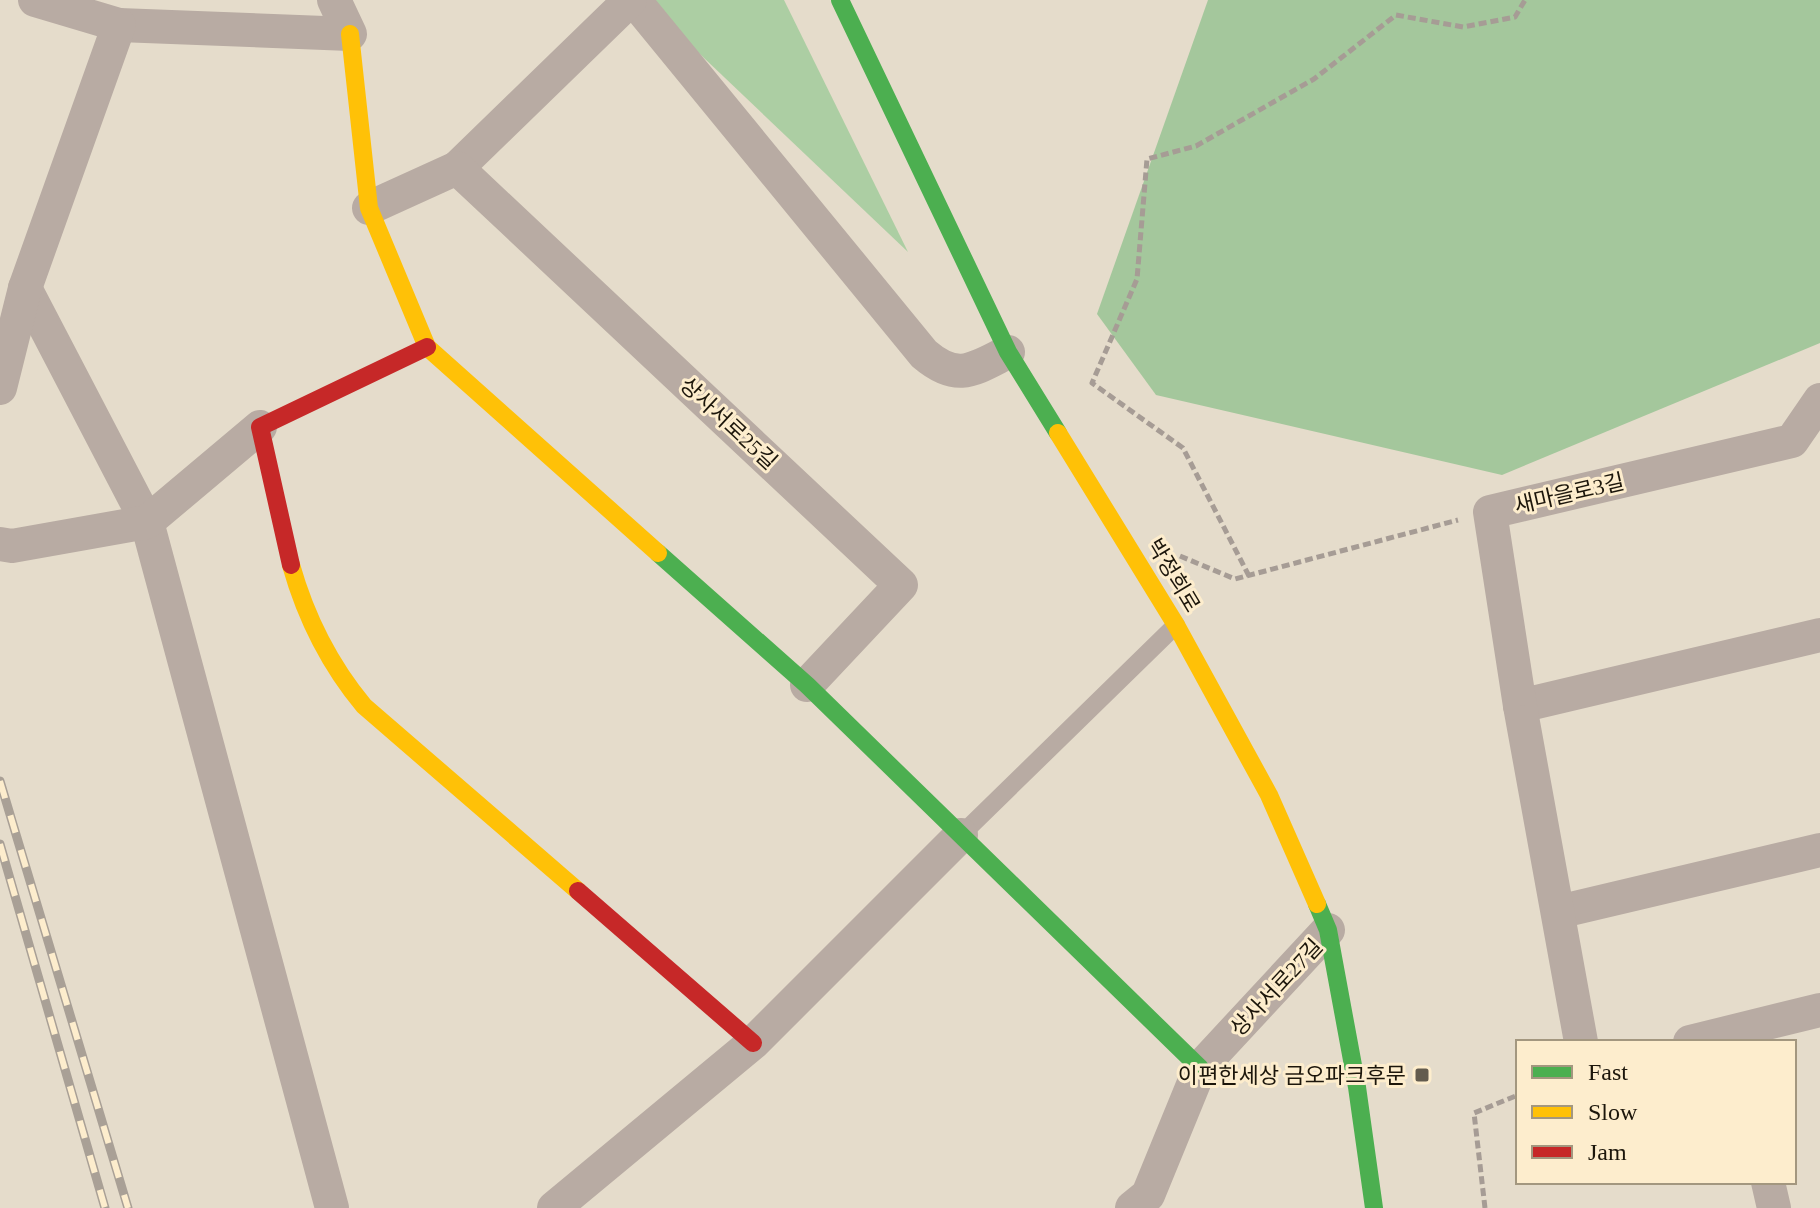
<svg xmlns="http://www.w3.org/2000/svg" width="1820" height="1208" viewBox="0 0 1820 1208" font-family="'Times New Roman','Noto Sans KR',serif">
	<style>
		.green { fill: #accea3 }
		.forest { fill: #a4c79c }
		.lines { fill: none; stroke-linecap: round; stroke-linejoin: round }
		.path { stroke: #a69c95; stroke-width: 5; stroke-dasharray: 8 4; stroke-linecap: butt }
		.lane { stroke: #b8aba3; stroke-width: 18 }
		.street { stroke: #b8aba3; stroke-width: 34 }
		.fast { stroke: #4caf50; stroke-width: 18 }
		.slow { stroke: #ffc107; stroke-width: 18 }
		.jam { stroke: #c62828; stroke-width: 18 }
		.rail-casing { stroke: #a9a096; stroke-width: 9 }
		.rail { stroke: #fdedcd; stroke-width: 6; stroke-dasharray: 18; stroke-linecap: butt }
		.poi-dot { fill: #625b4e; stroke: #fdedcd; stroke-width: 3 }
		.labels { text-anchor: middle; stroke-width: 6; stroke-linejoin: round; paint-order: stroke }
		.street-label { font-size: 22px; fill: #1c160b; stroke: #fdedcd }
		.poi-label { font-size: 22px; fill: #1c160b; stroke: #fdedcd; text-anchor: end }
	</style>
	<rect width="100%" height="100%" fill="#e5dccb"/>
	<polygon class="green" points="643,0 784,0 908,252"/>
	<polygon class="forest" points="1208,0 1820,0 1820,343 1502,475 1156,395 1097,314"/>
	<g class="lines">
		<g class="path">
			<polyline points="1180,556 1235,579 1458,520"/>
			<polyline points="1249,576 1183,448 1092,383 1137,279 1147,159 1196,146 1314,79 1396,15 1463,27 1515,17 1525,0"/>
			<polyline points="1485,1208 1474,1113 1518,1095"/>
		</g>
		<polyline class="lane" points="961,835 1176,625"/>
		<g class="street">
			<path d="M634,0L924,354C958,383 974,369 1008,352"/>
			<polyline points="119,25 350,34 334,0"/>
			<polyline points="457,168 630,0"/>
			<polyline points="369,208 457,168 901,585 807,685"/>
			<polyline points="25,288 147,522 332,1208"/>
			<polyline points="0,388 25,288 119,25 35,0"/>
			<polyline points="0,544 12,546 147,522 260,427"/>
			<polyline points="1520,706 1820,635"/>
			<polyline points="1558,912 1820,850"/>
			<polyline points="1581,1042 1520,706 1490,512 1792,441 1820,400"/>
			<polyline points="1690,1042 1820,1010"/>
			<polyline points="1768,1182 1774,1208"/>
			<polyline points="554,1208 753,1043 961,835"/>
			<polyline points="1132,1208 1148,1195 1200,1068 1328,930"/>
		</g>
		<g class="fast">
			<polyline points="840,0 1008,352 1058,433"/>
			<polyline points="658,553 807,685 1200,1068"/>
			<polyline points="1317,904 1328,930 1357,1087 1374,1208"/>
		</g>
		<g class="slow">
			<polyline points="350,34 369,208 427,347 658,553"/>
			<polyline points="1058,433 1176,625 1269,795 1317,904"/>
			<path d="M291,565C306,618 329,664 364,706L578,891"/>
		</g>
		<g class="jam">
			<polyline points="291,565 260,427 427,347"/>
			<polyline points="578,891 753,1043"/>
		</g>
		<g class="rail-casing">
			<g id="rail">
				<polyline points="0,781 128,1208"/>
				<polyline points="0,844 105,1208"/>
			</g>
		</g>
		<use href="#rail" class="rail"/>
	</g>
	<rect class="poi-dot" x="1414" y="1067" width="16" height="16" rx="4"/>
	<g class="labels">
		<g class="street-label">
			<text transform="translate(729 423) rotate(43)" y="8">상사서로25길</text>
			<text transform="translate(1569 493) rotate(-13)" y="8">새마을로3길</text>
			<text transform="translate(1174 575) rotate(59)" y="8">박정희로</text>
			<text transform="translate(1276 987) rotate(-47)" y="8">상사서로27길</text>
		</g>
		<g class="poi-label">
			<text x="1406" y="1083">이편한세상 금오파크후문</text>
		</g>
	</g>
	<rect x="1516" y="1040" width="280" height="144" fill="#fdedcd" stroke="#a3977f" stroke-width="2"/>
	<rect x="1532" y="1066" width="40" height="12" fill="#4caf50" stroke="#a3977f" stroke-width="2"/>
	<text x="1588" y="1080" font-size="24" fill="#1c160b">Fast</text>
	<rect x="1532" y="1106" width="40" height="12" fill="#ffc107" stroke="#a3977f" stroke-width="2"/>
	<text x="1588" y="1120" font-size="24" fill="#1c160b">Slow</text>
	<rect x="1532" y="1146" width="40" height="12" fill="#c62828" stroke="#a3977f" stroke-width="2"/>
	<text x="1588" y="1160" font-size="24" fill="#1c160b">Jam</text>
</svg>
